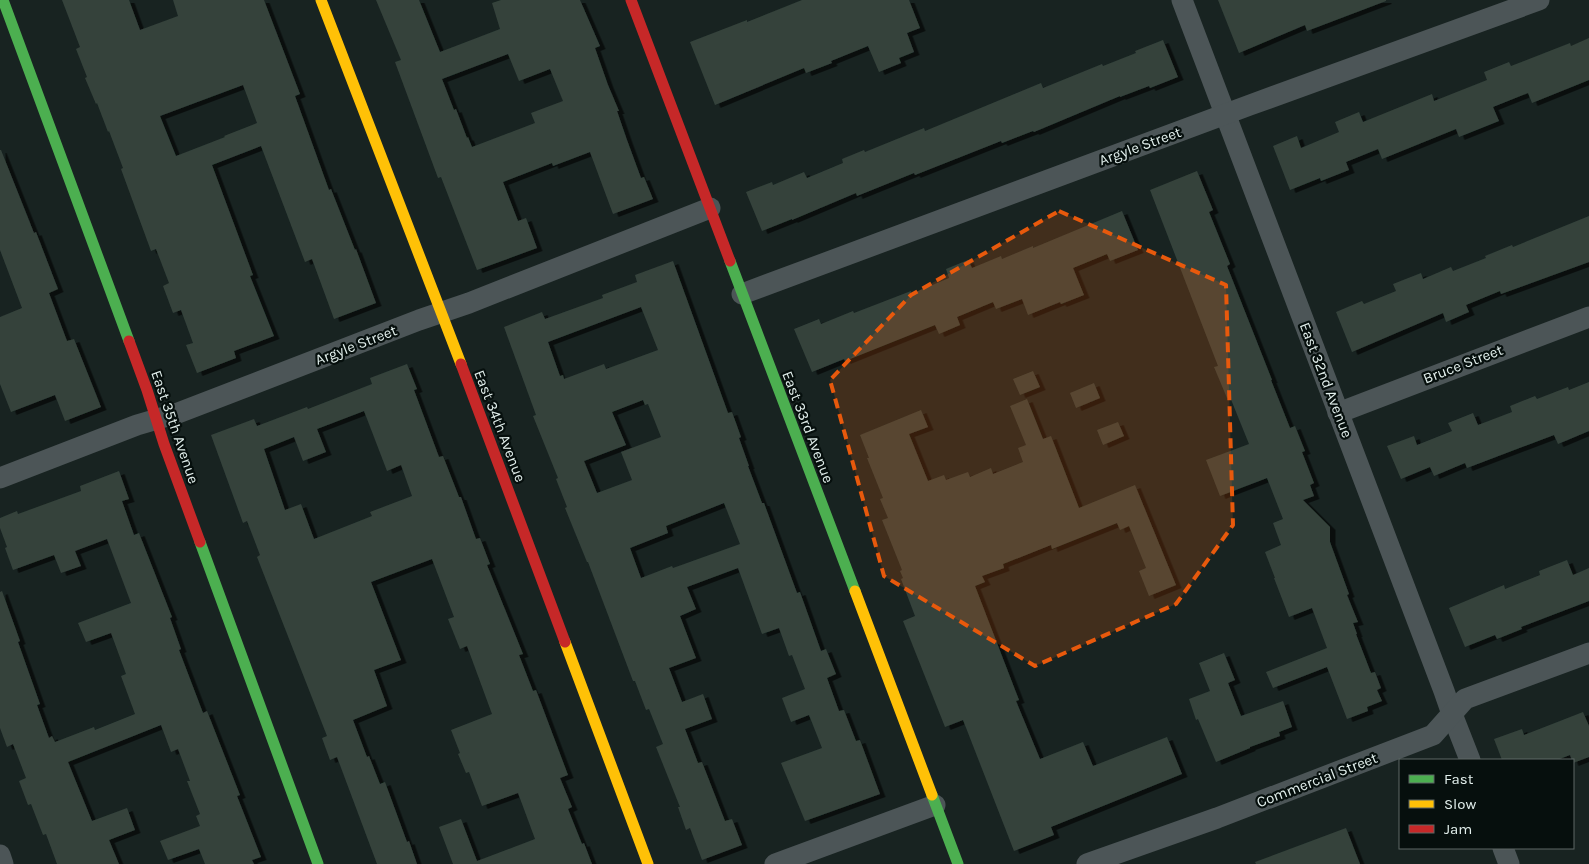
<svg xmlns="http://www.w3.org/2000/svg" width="1589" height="864" viewBox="0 0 1589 864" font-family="Karla,sans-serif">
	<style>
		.building { fill: #34423b; fill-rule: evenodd; filter: url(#shadow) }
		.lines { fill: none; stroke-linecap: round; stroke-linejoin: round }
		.street { stroke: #4c5557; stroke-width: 21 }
		.fast { stroke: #4caf50; stroke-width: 11 }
		.slow { stroke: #ffc107; stroke-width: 11 }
		.jam { stroke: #c62828; stroke-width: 11 }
		.marked { fill: #e8590c; fill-opacity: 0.2; stroke: #e8590c; stroke-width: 4; stroke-dasharray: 10 6; stroke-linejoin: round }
		.labels { text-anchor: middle; stroke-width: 4.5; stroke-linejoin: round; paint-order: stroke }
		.street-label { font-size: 15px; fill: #e2efec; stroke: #060f0d }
	</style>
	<defs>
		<filter id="shadow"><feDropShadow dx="5.5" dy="3" stdDeviation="0" flood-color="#0009"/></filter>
	</defs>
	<rect width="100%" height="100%" fill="#182321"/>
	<g class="building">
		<path d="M62,0H129L140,30L178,16L173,0H264L300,94L295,96L329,190L331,189L355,250L356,249L376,303L334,319L312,259L305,262L261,146L212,165L253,275L250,276L274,336L234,351L236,358L197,373L186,345L193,343L181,310L173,313L163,286L169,283L156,249L151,251L121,169L123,168L109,131L108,132L97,103L96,104L85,78L87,77L76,49L80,47ZM243,85L257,123L224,136L225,137L176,156L160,116Z"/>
		<path d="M376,0H419L440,52L500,29L492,3L501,0H580L600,46L595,48L608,85L619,111H617L627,140L641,178L644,177L653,199L613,214L590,152L553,166L552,163L503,182L518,221L526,218L537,248L477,270L441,177L438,178L395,62L401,60ZM508,54L519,81L550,69L563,101L531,113L535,123L472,147L468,137L467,138L456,109L454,110L442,79Z"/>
		<polygon points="802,0 909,0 920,28 907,33 914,52 899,58 901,63 879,72 868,46 831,61 832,63 806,73 804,68 715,105 690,42 747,20 747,22"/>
		<polygon points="1218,0 1386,0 1386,1 1307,31 1305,25 1239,53"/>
		<polygon points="1589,38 1589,80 1532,103 1528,93 1493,107 1499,121 1459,137 1456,129 1382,159 1378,149 1346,162 1349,170 1321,181 1320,178 1290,190 1273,146 1297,136 1301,148 1339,132 1335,122 1359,112 1363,122 1432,94 1434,101 1487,80 1484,72 1509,62 1511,66 1570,43 1571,46"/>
		<polygon points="1163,40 1178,77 1150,88 1149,86 1120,97 1120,96 1034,132 1033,131 1002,143 1001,141 915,175 914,173 857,196 856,193 792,220 792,219 762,231 746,192 772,182 773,185 804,172 807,178 843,163 842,159 864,150 865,152 924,128 925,131 1041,83 1043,88 1102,64 1103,66 1136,53 1135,51"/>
		<polygon points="0,150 1,150 34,233 36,232 58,289 49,293 67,341 74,339 101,407 65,421 55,395 11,412 0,384 0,317 22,308 0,250"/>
		<polygon points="1197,171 1213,210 1209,212 1230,264 1227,266 1272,380 1271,380 1290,428 1295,426 1305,451 1302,452 1314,483 1310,485 1314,496 1303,500 1330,527 1330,542 1349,594 1347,595 1358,622 1353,623 1357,634 1356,634 1371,673 1375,672 1381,688 1377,690 1382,701 1367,707 1368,711 1347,719 1327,667 1273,688 1266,672 1327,648 1312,608 1289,617 1274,578 1275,578 1265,552 1281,545 1273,523 1283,519 1267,478 1220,496 1206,460 1249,444 1230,397 1227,398 1214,367 1218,366 1150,190"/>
		<polygon points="1122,211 1138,250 1110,261 1107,254 1073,268 1084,295 1061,304 1060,302 1028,315 1022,299 996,309 993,302 957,317 960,325 939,334 935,325 845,361 844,359 812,372 794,329 819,319 821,324 853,311 854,313 911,291 911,294 949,278 946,269 968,260 972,268 1001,256 1002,259 1033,246 1033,248"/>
		<polygon points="1589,216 1589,262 1501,294 1500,291 1466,305 1469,312 1446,322 1443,313 1352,352 1336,312 1362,301 1364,304 1396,291 1393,284 1421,273 1423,279 1451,267 1453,271 1486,258 1485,256 1512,245 1513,247"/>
		<path d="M673,261L728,413L732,412L741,437L739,438L749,466H748L762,503H764L797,593L800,592L821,651L826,649L836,674L827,678L839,711L844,710L856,741L860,740L880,794L805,821L781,763L822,748L809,715L791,722L782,698L805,689L792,655L789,656L779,628L762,634L738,568L687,587L696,609L680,616L696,658L669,668L682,702L703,694L712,719L685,729L698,763L702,762L725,821L732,819L742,845L702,860L690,828L686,830L678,807H680L656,747L663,744L649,709L646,710L635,681H633L588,562H587L565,508L567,507L556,479L558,478L533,416L536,415L504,327L542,312L545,319L603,298L602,295L637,282L635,275ZM641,307L658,350L606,369L604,364L564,379L563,375L560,376L548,342ZM643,400L645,405L648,404L661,437L621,452L632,480L597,493L584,461L626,445L612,412ZM724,503L740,544L673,568L672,566L641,578L630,548L668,533L666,526Z"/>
		<path d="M407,364L417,389L414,390L439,457L443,456L459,497H461L476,539L480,538L490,564L487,565L523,654L519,655L533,691L536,690L568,775L560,778L572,807L568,809L582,844L584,843L592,864H453L439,827L461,819L477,861L535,839L518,793L482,806L469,772L466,773L458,754L460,753L451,730L492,714L467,646L460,649L448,619L454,617L432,559L371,582L401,660L374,670L387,706L353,720L367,757L369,756L380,784L385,782L407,842L409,841L417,864H377L337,757L330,760L322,738L327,736L257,557L260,555L247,521L243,523L211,435L254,419L257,426L307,407L308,409L372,384L370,378ZM364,411L387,471L401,465L412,496L370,512L372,516L314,539L301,504L285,510L264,449L294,437L303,461L326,452L317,429Z"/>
		<polygon points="1033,371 1040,387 1020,395 1013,379"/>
		<polygon points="1589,382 1589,431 1558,444 1554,435 1467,468 1465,463 1434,476 1430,467 1401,479 1387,446 1414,436 1417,445 1452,431 1448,423 1473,413 1478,425 1512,412 1510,406 1535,396 1537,399 1568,387 1569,390"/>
		<polygon points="1094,383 1100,398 1076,408 1070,393"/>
		<polygon points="1027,399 1043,439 1051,436 1079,508 1135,485 1176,585 1149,596 1139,571 1146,568 1129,526 1120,530 1117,523 1052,549 1051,545 1003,564 1004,568 982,576 985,582 975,586 1019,700 1016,701 1040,759 1083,742 1093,766 1167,737 1182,774 1051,827 1054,835 1014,851 963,720 945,727 903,621 915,616 901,579 903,578 900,571 902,570 882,520 888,518 880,499 883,498 867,458 869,458 860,435 921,410 928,427 909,434 928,481 944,475 946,480 968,472 970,477 991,468 993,474 1023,462 1018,448 1026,445 1010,406"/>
		<polygon points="1118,422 1124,436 1103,445 1097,430"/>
		<polygon points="119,471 129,499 122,501 134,535 139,533 172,617 170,618 181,649 179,650 203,713 207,711 240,795 237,796 261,857 252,860 254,864 205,864 199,849 168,860 160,841 200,826 196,816 200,814 187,781 190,781 178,749 171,752 161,725 68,762 92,821 127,808 135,830 109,840 119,864 57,864 46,834 43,835 31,804 28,805 19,781 26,778 13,744 7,747 0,728 0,592 2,591 20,641 18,642 40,704 37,705 49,738 52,736 55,742 94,727 95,730 135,714 121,676 126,674 111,633 86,642 78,623 131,603 107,539 75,551 81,566 61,573 54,555 13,570 5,548 7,547 0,528 0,518 17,511 18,514 81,491 80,486"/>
		<polygon points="1567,560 1573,575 1589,568 1589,601 1521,627 1522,629 1497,639 1495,635 1465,647 1449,608 1504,585 1505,589 1540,575 1539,571"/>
		<polygon points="1224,653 1235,680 1228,683 1241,716 1283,701 1292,727 1279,732 1280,736 1250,747 1250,748 1216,762 1198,719 1196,720 1189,699 1210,691 1199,663"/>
		<polygon points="1583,712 1589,726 1589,757 1573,763 1570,755 1557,760 1502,760 1494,739 1522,729 1524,735"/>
		<polygon points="1346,828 1360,864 1256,864 1255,862"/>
	</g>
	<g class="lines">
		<g class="street">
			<polyline points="1182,0 1444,691 1452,714 1470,760"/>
			<polyline points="742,294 1250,105 1539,0"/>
			<polyline points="1338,413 1589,317"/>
			<polyline points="0,478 137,425 178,413 419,320 469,303 710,208"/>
			<polyline points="1503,848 1509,864"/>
			<polyline points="0,855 3,864"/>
			<polyline points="775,864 935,805"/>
			<polyline points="1087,864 1217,818 1433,735 1465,699 1589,653"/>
		</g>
		<g class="fast">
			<polyline points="3,0 129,341"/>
			<polyline points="730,261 855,591"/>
			<polyline points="200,542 318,864"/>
			<polyline points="932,795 958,864"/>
		</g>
		<g class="slow">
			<polyline points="321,0 461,364"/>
			<polyline points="855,591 932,795"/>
			<polyline points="565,642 648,864"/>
		</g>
		<g class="jam">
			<polyline points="631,0 730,261"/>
			<polyline points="129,341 147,390 164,444 200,542"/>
			<polyline points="461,364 565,642"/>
		</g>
	</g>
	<path class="marked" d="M1059,211L1226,285L1233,525L1176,604L1035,666L884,576L830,380L911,295Z"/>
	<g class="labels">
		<g class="street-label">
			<text transform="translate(1140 146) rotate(-20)" y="5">Argyle Street</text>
			<text transform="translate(356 345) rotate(-21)" y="5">Argyle Street</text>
			<text transform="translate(1463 364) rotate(-21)" y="5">Bruce Street</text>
			<text transform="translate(1326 380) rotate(69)" y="5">East 32nd Avenue</text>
			<text transform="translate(500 426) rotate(69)" y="5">East 34th Avenue</text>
			<text transform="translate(175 427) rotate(71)" y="5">East 35th Avenue</text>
			<text transform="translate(808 427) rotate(69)" y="5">East 33rd Avenue</text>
			<text transform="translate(1317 780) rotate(-21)" y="5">Commercial Street</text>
		</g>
	</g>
	<rect x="1399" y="759" width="175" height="90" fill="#060f0d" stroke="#5e6966"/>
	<rect x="1409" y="775" width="25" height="8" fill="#4caf50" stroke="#5e6966"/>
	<text x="1444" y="784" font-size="15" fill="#e2efec">Fast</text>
	<rect x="1409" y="800" width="25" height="8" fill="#ffc107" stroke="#5e6966"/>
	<text x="1444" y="809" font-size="15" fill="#e2efec">Slow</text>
	<rect x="1409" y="825" width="25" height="8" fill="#c62828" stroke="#5e6966"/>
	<text x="1444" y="834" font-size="15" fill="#e2efec">Jam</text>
</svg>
